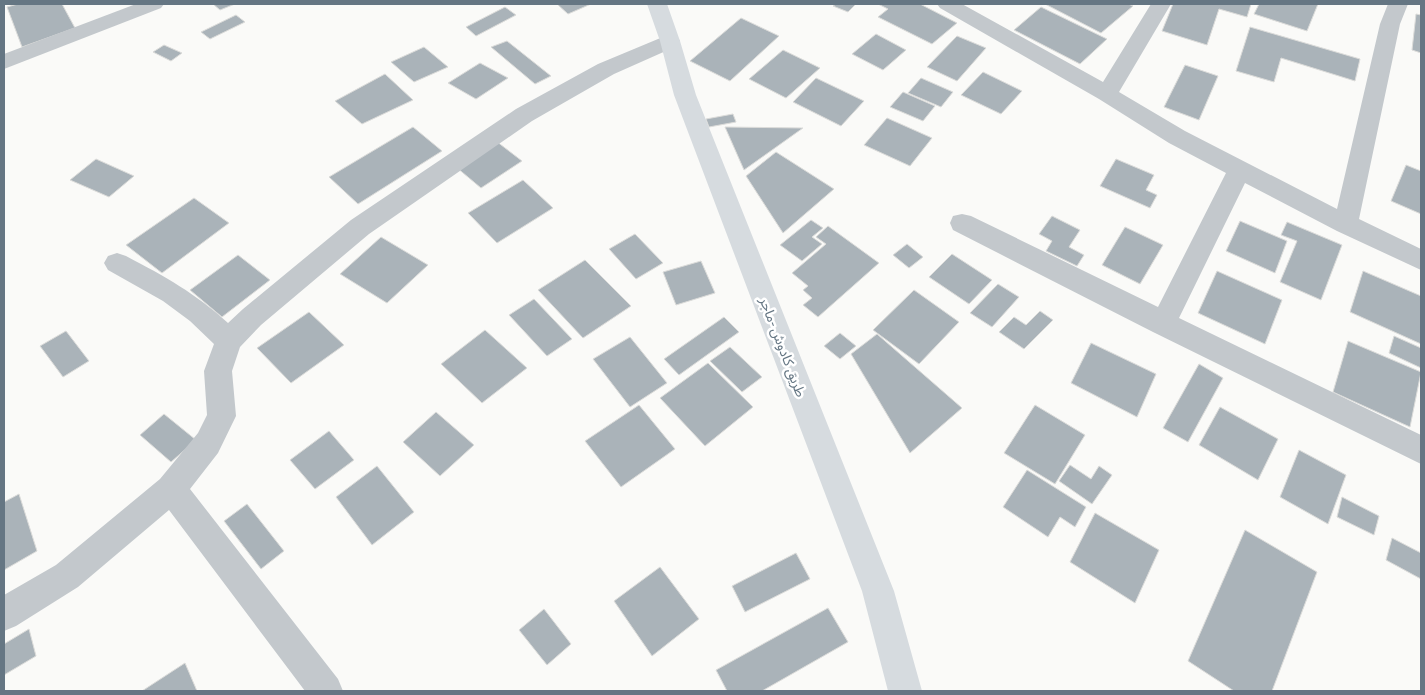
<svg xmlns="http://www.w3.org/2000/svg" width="1425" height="695" viewBox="0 0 1425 695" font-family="'Public Sans','Noto Sans Arabic',sans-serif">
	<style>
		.building { fill: #aab3b9; stroke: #dcdcda }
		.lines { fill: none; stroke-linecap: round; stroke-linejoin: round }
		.minor { fill: #c3c8cc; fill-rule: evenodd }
		.highway { fill: #d6dbdf; fill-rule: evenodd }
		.labels { text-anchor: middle; stroke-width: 5; stroke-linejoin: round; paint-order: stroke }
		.street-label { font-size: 14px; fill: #657683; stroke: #fff }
	</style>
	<rect width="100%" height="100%" fill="#fafaf8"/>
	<g class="building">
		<polygon points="18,4 62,4 75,28 22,47 7,7"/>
		<polygon points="213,4 235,4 220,10"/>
		<polygon points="557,4 591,4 568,14"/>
		<polygon points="836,4 856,4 848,12 833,6"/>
		<polygon points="878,4 920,4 957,23 932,44 878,17 888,9"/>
		<polygon points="1045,4 1128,4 1133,6 1101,33"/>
		<polygon points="1173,4 1251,4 1247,17 1219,9 1207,45 1162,31"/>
		<polygon points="1259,4 1318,4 1307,31 1254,14"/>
		<polygon points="505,7 516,15 476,36 466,27"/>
		<polygon points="1041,7 1107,39 1080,64 1014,30"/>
		<polygon points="1416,14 1421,15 1421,53 1412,50"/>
		<polygon points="236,15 245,22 210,39 201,32"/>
		<polygon points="741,18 779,36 730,81 690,61"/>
		<polygon points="1250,27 1360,59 1355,81 1281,58 1274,82 1236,71"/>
		<polygon points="876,34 906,50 883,70 852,54"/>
		<polygon points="957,36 986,48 957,81 927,67"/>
		<polygon points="507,41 551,76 535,84 491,47"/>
		<polygon points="164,45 182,53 171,61 153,52"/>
		<polygon points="424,47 448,67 414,82 391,62"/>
		<polygon points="783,50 820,68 786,98 749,79"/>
		<polygon points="480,63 508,78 476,99 448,83"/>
		<polygon points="1185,65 1218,76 1199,120 1164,107"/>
		<polygon points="983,72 1022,91 1001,114 961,95"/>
		<polygon points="385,74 413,100 362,124 335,101"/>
		<polygon points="816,78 864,101 841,126 793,102"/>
		<polygon points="921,78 953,92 941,107 908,93"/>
		<polygon points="903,92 935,106 923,121 890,107"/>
		<polygon points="733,114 736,122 709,127 706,119"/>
		<polygon points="887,118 932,138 910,166 864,145"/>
		<polygon points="413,127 442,151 358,204 329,177"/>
		<polygon points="725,127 803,128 744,170"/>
		<polygon points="496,141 522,161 481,188 456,167"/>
		<polygon points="776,152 834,189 783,233 746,176"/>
		<polygon points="96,159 134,176 109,197 70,180"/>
		<polygon points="1116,159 1154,175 1146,190 1157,195 1150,208 1100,186"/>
		<polygon points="1406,165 1421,171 1421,214 1391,201"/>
		<polygon points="523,180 553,208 497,243 468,213"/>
		<polygon points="194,198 229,223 162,273 126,245"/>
		<polygon points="1052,216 1080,230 1069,247 1084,255 1077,266 1046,251 1052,241 1039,234"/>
		<polygon points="811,220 823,228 812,237 822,244 802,261 780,245"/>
		<polygon points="1240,221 1287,241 1275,273 1226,251"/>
		<polygon points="1287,222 1342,245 1321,300 1280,282 1297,241 1281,235"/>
		<polygon points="828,226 879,263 818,317 803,305 812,298 803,290 808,286 792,273 826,244 816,237"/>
		<polygon points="1125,227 1163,245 1140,284 1102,265"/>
		<polygon points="635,234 663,263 636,279 609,249"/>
		<polygon points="381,237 428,265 387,303 340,274"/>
		<polygon points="907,244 923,257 909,268 893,255"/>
		<polygon points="952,254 992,280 969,304 929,277"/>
		<polygon points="238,255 270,280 222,317 190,290"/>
		<polygon points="585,260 631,306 583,338 538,290"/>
		<polygon points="701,261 715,293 676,305 663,272"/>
		<polygon points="1217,271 1282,300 1265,344 1198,313"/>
		<polygon points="1363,271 1421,296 1421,344 1350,312"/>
		<polygon points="998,284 1019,297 992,327 970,313"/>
		<polygon points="914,290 959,322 919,364 873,330"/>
		<polygon points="534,299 572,339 547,356 509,315"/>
		<polygon points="1040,311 1053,320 1024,349 999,332 1014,317 1026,325"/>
		<polygon points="309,312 344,345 291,383 257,348"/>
		<polygon points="724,317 739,332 679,375 664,359"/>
		<polygon points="485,330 527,368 482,403 441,364"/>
		<polygon points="66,331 89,361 63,377 40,346"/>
		<polygon points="840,333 856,346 840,359 824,346"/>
		<polygon points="877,334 962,408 910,453 851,354"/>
		<polygon points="1394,336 1421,348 1421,368 1389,353"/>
		<polygon points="630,337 667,383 630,407 593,359"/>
		<polygon points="1348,341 1421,372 1410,427 1333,392"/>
		<polygon points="1091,343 1156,374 1137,417 1071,383"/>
		<polygon points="730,347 762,377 742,392 710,361"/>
		<polygon points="708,363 753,407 705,446 660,398"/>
		<polygon points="1199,364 1223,378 1188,442 1163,428"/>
		<polygon points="639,405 675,449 621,487 585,441"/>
		<polygon points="1035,405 1085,435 1055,484 1004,453"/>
		<polygon points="1220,407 1278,439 1258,480 1199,445"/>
		<polygon points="436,412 474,445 440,476 403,442"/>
		<polygon points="164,414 196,440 171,462 140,435"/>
		<polygon points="329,431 354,460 315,489 290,460"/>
		<polygon points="1299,450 1346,475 1328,524 1280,497"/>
		<polygon points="1070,465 1091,479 1099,466 1112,475 1092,504 1059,481"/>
		<polygon points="377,466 414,512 372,545 336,497"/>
		<polygon points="1027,470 1086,507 1075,527 1060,517 1048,537 1003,507"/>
		<polygon points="19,494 37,551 4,570 4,502"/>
		<polygon points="1342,497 1379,516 1374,535 1337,517"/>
		<polygon points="247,504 284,551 261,569 224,521"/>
		<polygon points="1095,513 1159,550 1135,603 1070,562"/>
		<polygon points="1245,530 1317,572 1272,691 1234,691 1188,661"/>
		<polygon points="1392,538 1421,553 1421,579 1386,560"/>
		<polygon points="796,553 810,579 745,612 732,586"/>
		<polygon points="660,567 699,619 652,656 614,601"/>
		<polygon points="828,608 848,642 762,691 727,691 716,670"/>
		<polygon points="544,609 571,644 547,665 519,630"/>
		<polygon points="29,629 36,656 4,675 4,644"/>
		<polygon points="185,663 197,691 142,691"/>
	</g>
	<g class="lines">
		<g class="minor">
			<polygon points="136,4 164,4 161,8 4,69 4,54"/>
			<polygon points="937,4 962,4 1103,82 1151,4 1171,4 1119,92 1185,131 1337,209 1380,24 1388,4 1408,4 1400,24 1359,219 1421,249 1421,270 1337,231 1245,183 1179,318 1421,435 1421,464 1153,332 953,230 950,223 953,216 962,214 971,216 1158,307 1226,173 1169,143 1099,99 940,8"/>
			<path d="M670,34L677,36L680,41L677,46L614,74L532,121L369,234L261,325L240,347L232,371L236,416L218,453L190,489L338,679L343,691H305L169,510L78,587L16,626L4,631V595L56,565L160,479L198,433L207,415L204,371L214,344L190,321L163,301L108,270L104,263L108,256L117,253L126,256C166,277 195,293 228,323L243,309L351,220L516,109L598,64Z"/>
		</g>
		<polygon class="highway" points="647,4 667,4 680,41 696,95 894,591 922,691 888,691 862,591 674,95 660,41"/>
	</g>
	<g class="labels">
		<g class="street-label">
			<text transform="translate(783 347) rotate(69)" y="5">طريق كادوش -ماجر</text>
		</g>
	</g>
	<rect width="1425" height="695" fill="none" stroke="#657683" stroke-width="10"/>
</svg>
